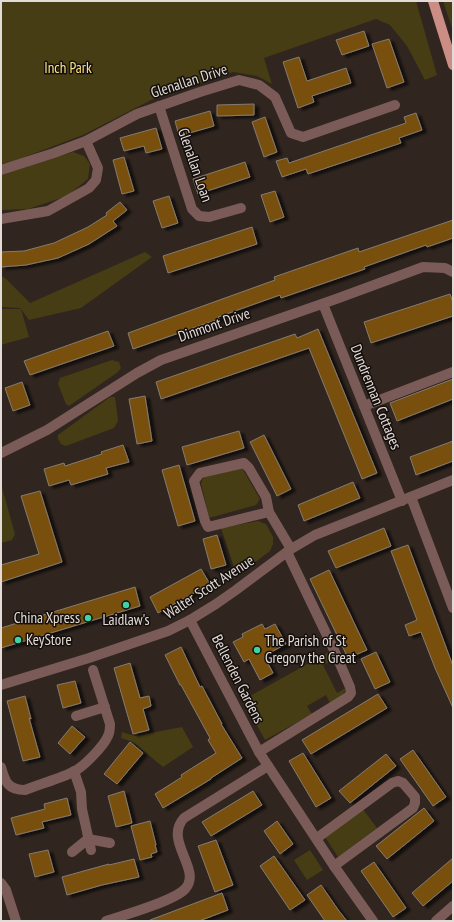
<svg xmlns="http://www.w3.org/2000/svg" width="454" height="922" viewBox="0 0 454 922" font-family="'PT Sans Narrow',sans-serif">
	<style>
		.green { fill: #463d14 }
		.building { fill: #79500e; stroke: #847b70; filter: url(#shadow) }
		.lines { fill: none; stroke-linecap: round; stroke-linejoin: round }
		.minor { stroke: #7a5b57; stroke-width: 10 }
		.major { stroke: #cc8d85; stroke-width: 10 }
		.poi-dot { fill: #3cd4a4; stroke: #140f0c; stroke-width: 1.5 }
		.labels { text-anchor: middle; stroke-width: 3; stroke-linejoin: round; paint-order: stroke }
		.park-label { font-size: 15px; fill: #fbe480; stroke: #140f0c }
		.street-label { font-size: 15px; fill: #e3dbd7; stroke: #140f0c }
		.poi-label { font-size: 15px; fill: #e3dbd7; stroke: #140f0c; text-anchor: start }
	</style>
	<defs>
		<filter id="shadow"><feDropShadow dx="4.5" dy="2.5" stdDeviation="1" flood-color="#0009"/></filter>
	</defs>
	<rect width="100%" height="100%" fill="#30251f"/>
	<g class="green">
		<polygon points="1,1 416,1 437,75 425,80 407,46 390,25 376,19 264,58 272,84 257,76 233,72 155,98 83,135 17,160 1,164"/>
		<polygon points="443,1 453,1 453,31"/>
		<polygon points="73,152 84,156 90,164 88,179 67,196 28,209 1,210 1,175"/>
		<polygon points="145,252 152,257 81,308 29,320 21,309 29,337 1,345 1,309 21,309 20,308 1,307 1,276 5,278 30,303"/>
		<polygon points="112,360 119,362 121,368 118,372 69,406 66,404 58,384 60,378"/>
		<polygon points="110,397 115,397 118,421 114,428 66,446 61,444 58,439 58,435"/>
		<polygon points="242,468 260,499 256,505 209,518 201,483 204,476"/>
		<polygon points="1,484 15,534 12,540 1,543"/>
		<polygon points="258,521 266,524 273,537 273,544 270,551 237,576 221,528"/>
		<path d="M329,652L332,661L323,665L337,693L346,688C344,697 337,699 330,703L326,695L307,706L312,714L265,740L243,700Z"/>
		<polygon points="182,727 193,747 163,767 133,742 121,738 122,732 135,736"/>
		<polygon points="362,808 377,828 338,857 325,837"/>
		<polygon points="310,850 323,870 307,880 294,860"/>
	</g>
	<g class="building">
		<polygon points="364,31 369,46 342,55 336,40"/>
		<polygon points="389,39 404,82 387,88 372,44"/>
		<polygon points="299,57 307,81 346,68 351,83 312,96 314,102 298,108 283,62"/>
		<polygon points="254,104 254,115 217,116 217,105"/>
		<polygon points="210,111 214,126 179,136 175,121"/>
		<polygon points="416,113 422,130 399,138 401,143 308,174 306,169 282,177 276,161 287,158 289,163 406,123 404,117"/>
		<polygon points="265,117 277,152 264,157 252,122"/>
		<polygon points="156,128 162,149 146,153 144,146 124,151 120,138"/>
		<polygon points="124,157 134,191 122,194 113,160"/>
		<polygon points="245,162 250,177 198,194 193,179"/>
		<polygon points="275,191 284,217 270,222 261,195"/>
		<polygon points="169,196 178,223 162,228 153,201"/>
		<polygon points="120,202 127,210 113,221 117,226 89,244 58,258 26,265 1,267 1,252 24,251 54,243 88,227 107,215 106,213"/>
		<polygon points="453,220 453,238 427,247 426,245 364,267 365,269 281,298 280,295 218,317 219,319 133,349 128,333 275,280 274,277 358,248 359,252"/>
		<polygon points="252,227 257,244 168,273 163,256"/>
		<polygon points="450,294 453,302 453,316 371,343 364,322"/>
		<polygon points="318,329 377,473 362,479 309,348 161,399 156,382 295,334 297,338"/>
		<polygon points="108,331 114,346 30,375 24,361"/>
		<polygon points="453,379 453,399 397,421 390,403"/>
		<polygon points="22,382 30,405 13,411 5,388"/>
		<polygon points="145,396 152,441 137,444 129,399"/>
		<polygon points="239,431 244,448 187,465 182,447"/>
		<polygon points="264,435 291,489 277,496 250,442"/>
		<polygon points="453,441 453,461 416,475 410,457"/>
		<polygon points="123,445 129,462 106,468 108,474 71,485 69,480 49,486 44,469 64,463 65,466 102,454 101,452"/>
		<polygon points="179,465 195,521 178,526 162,470"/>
		<polygon points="353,482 360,498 304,521 298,505"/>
		<polygon points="40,491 62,562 1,582 1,565 39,554 21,496"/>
		<polygon points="384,528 391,546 336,568 328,551"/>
		<polygon points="217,535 226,565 211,569 203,539"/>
		<polygon points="408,545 453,666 453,708 435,668 421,632 409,636 405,625 417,620 391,551"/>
		<polygon points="201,569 210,584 158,613 150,597"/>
		<polygon points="329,570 367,650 348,658 310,579"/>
		<polygon points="135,587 140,606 1,648 1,628"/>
		<polygon points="262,624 265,629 275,624 286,644 264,656 273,673 260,680 249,659 244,662 233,642 243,637 242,634"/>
		<polygon points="181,647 200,687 202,686 222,724 221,724 242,758 211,778 211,779 163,808 155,794 182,777 181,775 216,753 208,740 210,738 181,685 180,685 165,655"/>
		<polygon points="376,652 390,682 375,689 361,659"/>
		<polygon points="130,663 140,698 149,696 151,706 143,709 149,730 133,734 114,668"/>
		<polygon points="75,681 81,703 63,708 57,685"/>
		<polygon points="378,694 387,708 311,754 302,740"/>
		<polygon points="25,696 31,719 29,718 40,757 23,761 7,701"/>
		<polygon points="72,726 85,737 70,754 58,743"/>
		<polygon points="130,742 143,753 117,784 104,774"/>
		<polygon points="413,750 446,797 433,806 400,759"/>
		<polygon points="303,753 331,798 316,807 289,761"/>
		<polygon points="386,754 396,766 350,803 339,791"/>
		<polygon points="124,791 132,823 116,827 108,796"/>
		<polygon points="253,791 262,805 211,836 202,822"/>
		<polygon points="67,798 71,815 42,822 44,828 16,835 11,818 45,809 44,804"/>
		<polygon points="424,808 434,821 387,859 376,846"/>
		<polygon points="150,821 156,845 155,845 157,852 151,854 152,857 140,860 131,826"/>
		<polygon points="277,821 293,844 280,854 264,831"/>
		<polygon points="216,840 233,885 215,892 198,846"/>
		<polygon points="48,850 54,872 35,877 29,854"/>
		<polygon points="274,856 305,900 290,910 260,866"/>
		<polygon points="453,858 453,881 423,906 412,893"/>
		<polygon points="134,859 139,877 102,885 67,895 62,877 109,864 109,865"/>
		<polygon points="374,862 406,908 393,917 361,871"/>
		<polygon points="321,885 339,911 347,921 325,921 307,895"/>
		<polygon points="222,893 228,910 199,921 151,921 150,920"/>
	</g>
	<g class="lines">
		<g class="minor">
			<polyline points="159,106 192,209 199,216 209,217 241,208"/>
			<polyline points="1,170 54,153 86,141 137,114 200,92 239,80 259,85 275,97 291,133 303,137 395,105"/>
			<polyline points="1,219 48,211 89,188 96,180 98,168 86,141"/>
			<polyline points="323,304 402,501"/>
			<polyline points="364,406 453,372"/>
			<polyline points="1,453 47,430 137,373 161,360 336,299 423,267 445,268 453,272"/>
			<polyline points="411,497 453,608"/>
			<polyline points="269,512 208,527 205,521 194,481 200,473 244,463 249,468 266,497 269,512 291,549"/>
			<polyline points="190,620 259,752 334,866 373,921"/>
			<polyline points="1,685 89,658 168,631 190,620 216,604 236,590 291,549 315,535 453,480"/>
			<polyline points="76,716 105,707"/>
			<polyline points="259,752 348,697 351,693 350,687 334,650 287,552"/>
			<path d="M1,767C5,782 8,790 25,790C40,784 62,778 75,771C85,765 103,747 108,736C110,732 110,728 110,724L93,670"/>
			<polyline points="74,771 81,792 82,809 91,850"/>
			<polyline points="317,838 392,783 398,781 403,783 415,797 415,803 413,808 334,866"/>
			<polyline points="72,852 88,839 110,843"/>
			<polyline points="1,883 6,890 16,921"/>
			<path d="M106,921C122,916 174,901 185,889C203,870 163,841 184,818L268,766"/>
			<polyline points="436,921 453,906"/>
		</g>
		<polyline class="major" points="433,1 453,65"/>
	</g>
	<g class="poi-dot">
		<circle cx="126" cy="605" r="4"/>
		<circle cx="88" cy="618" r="4"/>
		<circle cx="18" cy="640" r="4"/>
		<circle cx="257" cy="650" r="4"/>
	</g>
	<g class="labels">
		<g class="park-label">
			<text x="68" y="73">Inch Park</text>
		</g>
		<g class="street-label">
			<text transform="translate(189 81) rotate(-18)" y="5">Glenallan Drive</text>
			<text transform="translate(195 165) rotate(71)" y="5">Glenallan Loan</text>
			<text transform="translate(214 325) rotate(-19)" y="5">Dinmont Drive</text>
			<text transform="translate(376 397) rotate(68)" y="5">Dundrennan Cottages</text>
			<text transform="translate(209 587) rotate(-33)" y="5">Walter Scott Avenue</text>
			<text transform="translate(238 679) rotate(63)" y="5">Bellenden Gardens</text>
		</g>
		<g class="poi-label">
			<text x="80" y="623" text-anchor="end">China Xpress</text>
			<text x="126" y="625" text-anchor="middle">Laidlaw's</text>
			<text x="26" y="645">KeyStore</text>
			<text x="265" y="646">The Parish of St<tspan x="265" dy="17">Gregory the Great</tspan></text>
		</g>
	</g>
	<rect width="454" height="922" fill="none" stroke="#e3dbd7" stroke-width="4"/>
</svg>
